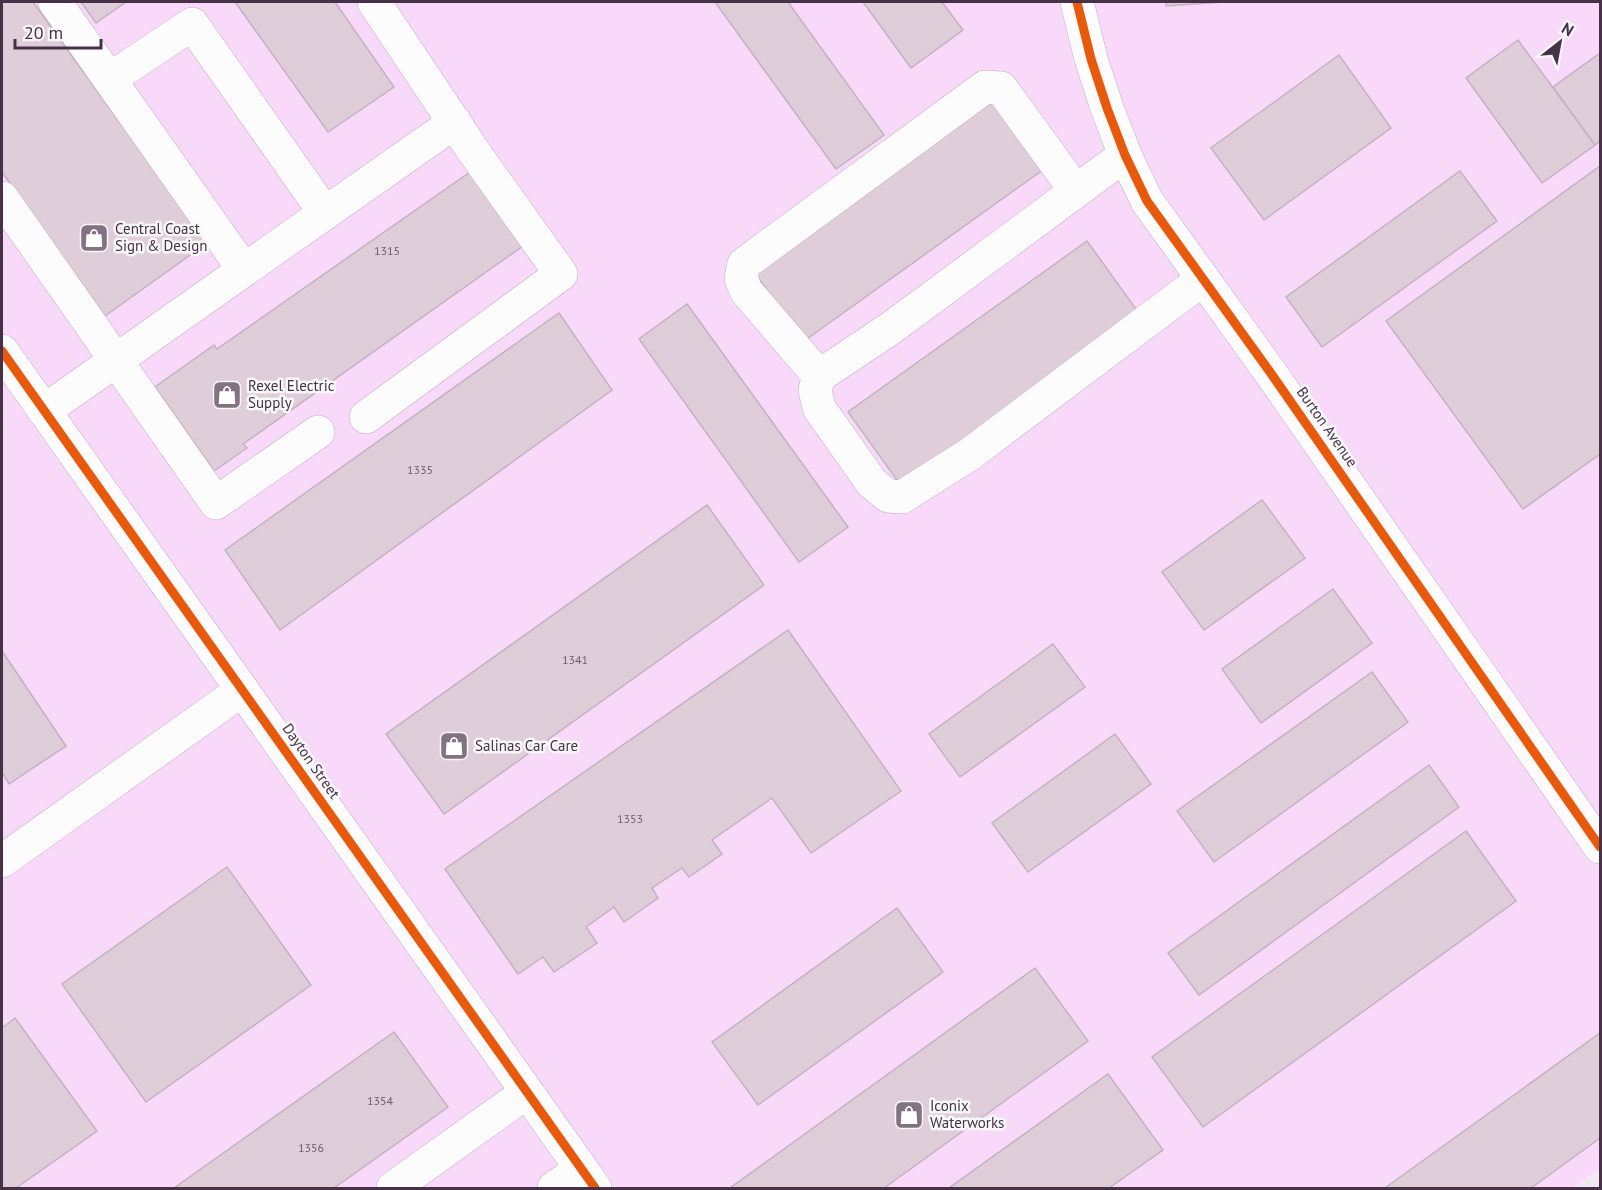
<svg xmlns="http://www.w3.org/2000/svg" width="1602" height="1190" viewBox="0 0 1602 1190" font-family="'PT Sans',sans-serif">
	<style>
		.built { fill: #f8d9f9 }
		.building { fill: #dfceda; stroke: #c4b2be; stroke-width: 1.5 }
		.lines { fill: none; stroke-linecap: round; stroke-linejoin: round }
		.minor-casing { stroke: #bfb0bf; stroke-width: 34 }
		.minor { stroke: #fdfcfd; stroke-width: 33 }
		.cycleway-casing { stroke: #f8f8f8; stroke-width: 13 }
		.cycleway { stroke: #e8590c; stroke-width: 9 }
		.labels { text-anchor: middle; stroke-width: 5; stroke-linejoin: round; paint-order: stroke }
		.number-label { font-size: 12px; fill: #705c6f }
		.poi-label { font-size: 15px; fill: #463147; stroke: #f8f8f8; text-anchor: start }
		.street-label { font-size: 15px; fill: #463147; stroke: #f8f8f8 }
	</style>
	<rect width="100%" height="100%" fill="#f4e8f4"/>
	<polygon class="built" points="2,2 1600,2 1600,1168 1571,1188 2,1188"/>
	<g class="building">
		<polygon points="2,2 33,2 207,243 105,316 2,172"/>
		<polygon points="81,2 126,2 96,23"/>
		<polygon points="235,2 335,2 394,87 328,132"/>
		<polygon points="715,2 788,2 884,135 836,169"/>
		<polygon points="863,2 942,2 963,30 911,68"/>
		<polygon points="1166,2 1223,2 1166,6"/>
		<polygon points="1518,40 1595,145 1542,183 1466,78"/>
		<polygon points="1600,53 1600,141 1595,145 1553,87"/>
		<polygon points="1339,55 1391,128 1264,220 1211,148"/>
		<polygon points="993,99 1044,169 804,341 753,271"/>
		<polygon points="1600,166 1600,454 1523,509 1386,321"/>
		<polygon points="1460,171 1497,221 1322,347 1286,297"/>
		<polygon points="470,172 523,246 243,444 247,448 214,471 155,387 214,345 217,349"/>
		<polygon points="1087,241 1141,316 902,487 848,412"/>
		<polygon points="687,304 848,527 799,562 639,339"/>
		<polygon points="559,313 612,390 280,630 225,550"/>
		<polygon points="1262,500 1305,558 1204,630 1162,572"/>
		<polygon points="707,505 764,585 444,814 386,734"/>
		<polygon points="1333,589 1372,643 1261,723 1222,669"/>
		<polygon points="788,630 901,791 811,853 772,798 712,840 722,854 689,877 682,868 652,888 658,898 624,922 614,907 586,927 597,943 554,972 543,957 518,974 445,869"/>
		<polygon points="1053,644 1085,687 960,777 929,734"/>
		<polygon points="2,651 66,746 9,784 2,772"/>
		<polygon points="1372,672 1408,722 1214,862 1177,811"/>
		<polygon points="1115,734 1151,784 1028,872 992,823"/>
		<polygon points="1429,765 1459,807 1199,995 1168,953"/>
		<polygon points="1466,831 1516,901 1203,1127 1152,1057"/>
		<polygon points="227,867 311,985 146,1102 62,984"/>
		<polygon points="897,908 943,972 758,1105 712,1042"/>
		<polygon points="1035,968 1088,1041 884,1188 730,1188"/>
		<polygon points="15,1018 97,1131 16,1188 2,1188 2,1028"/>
		<polygon points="394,1032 448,1107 334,1188 174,1188"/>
		<polygon points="1600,1033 1600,1138 1531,1188 1385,1188"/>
		<polygon points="1108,1074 1163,1150 1109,1188 949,1188"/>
	</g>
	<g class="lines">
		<g class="minor-casing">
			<g id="minor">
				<polyline points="55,2 244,270 455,122"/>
				<polyline points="1077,2 1091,59 1107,108 1125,155 1147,201 1270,372 1600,847"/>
				<polyline points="110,79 192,24 325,213"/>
				<polyline points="1125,155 891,328 819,376 815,390 819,408 872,483 888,496 902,497 970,454 1203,279"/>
				<polyline points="2,198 216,503 318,432"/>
				<polyline points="2,351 595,1188"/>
				<polyline points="819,376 746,291 741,278 744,264 985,87 1001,88 1076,191"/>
				<polyline points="44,411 244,270"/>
				<polyline points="366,417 561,274 474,152 374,2"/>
				<polyline points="2,861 242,690"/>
				<polyline points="393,1188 527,1092"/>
				<polyline points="554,1188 581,1169"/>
			</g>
		</g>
		<use href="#minor" class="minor"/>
		<g class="cycleway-casing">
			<g id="cycleway">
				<polyline points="1077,2 1091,59 1107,108 1125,155 1147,201 1270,372 1600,847"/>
				<polyline points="2,351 595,1188"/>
			</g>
		</g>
		<use href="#cycleway" class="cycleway"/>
	</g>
	<defs>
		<g id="shop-square" transform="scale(1.5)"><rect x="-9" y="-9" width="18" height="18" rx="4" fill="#837184" stroke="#f8f8f8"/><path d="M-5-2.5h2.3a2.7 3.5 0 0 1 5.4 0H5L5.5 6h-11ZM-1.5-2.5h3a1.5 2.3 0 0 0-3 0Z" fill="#fff"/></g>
	</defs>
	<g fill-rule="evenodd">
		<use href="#shop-square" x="94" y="238"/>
		<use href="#shop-square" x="227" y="395"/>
		<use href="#shop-square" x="454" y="746"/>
		<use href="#shop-square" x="909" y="1115"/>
	</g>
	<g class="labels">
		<g class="number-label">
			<text x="387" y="255">1315</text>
			<text x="420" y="474">1335</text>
			<text x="575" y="664">1341</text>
			<text x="630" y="823">1353</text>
			<text x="380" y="1105">1354</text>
			<text x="311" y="1152">1356</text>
		</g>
		<g class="poi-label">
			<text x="115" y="234">Central Coast<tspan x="115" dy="17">Sign &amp; Design</tspan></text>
			<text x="248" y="391">Rexel Electric<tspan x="248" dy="17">Supply</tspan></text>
			<text x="475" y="751">Salinas Car Care</text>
			<text x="930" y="1111">Iconix<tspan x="930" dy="17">Waterworks</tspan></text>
		</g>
		<g class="street-label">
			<text transform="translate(1327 427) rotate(55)" y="5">Burton Avenue</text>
			<text transform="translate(311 761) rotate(55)" y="5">Dayton Street</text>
		</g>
	</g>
	<rect width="1602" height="1190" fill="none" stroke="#463147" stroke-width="6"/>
	<g transform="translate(1560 42) rotate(31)" stroke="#f8f8f8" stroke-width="4.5" paint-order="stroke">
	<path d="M0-4.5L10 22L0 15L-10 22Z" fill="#463147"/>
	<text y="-9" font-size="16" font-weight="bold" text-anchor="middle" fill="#463147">N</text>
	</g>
	<path d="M15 39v9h86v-9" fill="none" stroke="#463147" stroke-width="3"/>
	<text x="24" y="39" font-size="18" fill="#463147" stroke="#f8f8f8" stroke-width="4.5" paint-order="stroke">20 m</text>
</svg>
